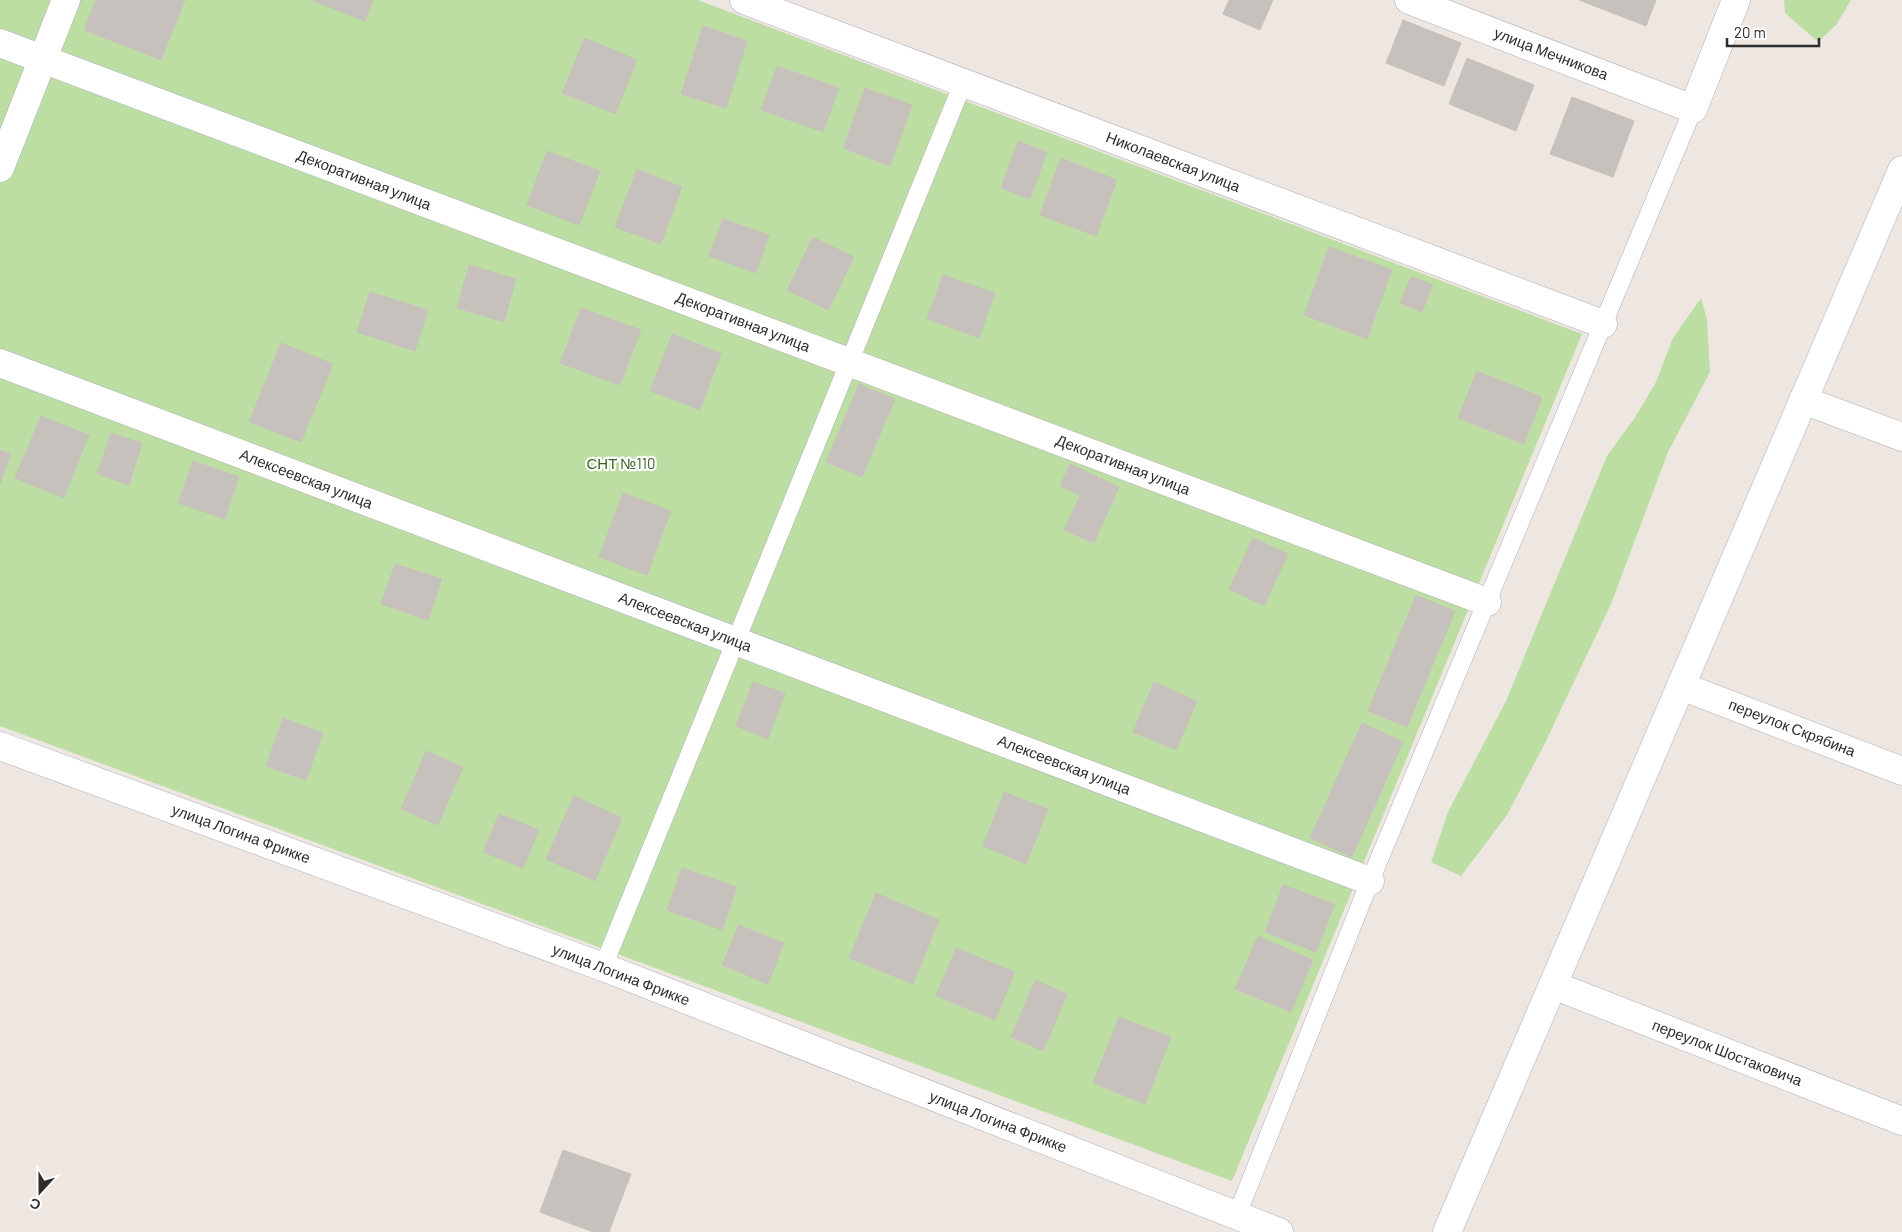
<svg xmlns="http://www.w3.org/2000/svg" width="1902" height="1232" viewBox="0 0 1902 1232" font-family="Barlow,sans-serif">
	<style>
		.green { fill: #bddea3 }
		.building { fill: #c6c1bc; stroke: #c8c2ba }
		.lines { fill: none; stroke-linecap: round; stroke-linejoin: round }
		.service-casing { stroke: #adb0b8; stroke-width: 19 }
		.minor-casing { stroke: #adb0b8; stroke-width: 29 }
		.service { stroke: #fff; stroke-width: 18 }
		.minor { stroke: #fff; stroke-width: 28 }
		.labels { text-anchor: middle; stroke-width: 4.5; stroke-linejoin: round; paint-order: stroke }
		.street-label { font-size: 15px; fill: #2d2d2d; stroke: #fff }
		.park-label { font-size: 15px; fill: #376522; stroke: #fff }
	</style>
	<rect width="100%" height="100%" fill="#ede6e1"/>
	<g class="green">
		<polygon points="0,0 698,0 1582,334 1232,1181 0,726"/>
		<polygon points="1784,0 1851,0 1836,25 1818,42 1785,13"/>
		<polygon points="1701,298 1707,319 1710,372 1668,452 1611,604 1544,745 1507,815 1461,876 1431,862 1448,812 1506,701 1607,456 1634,419 1656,382 1673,338"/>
	</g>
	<g class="building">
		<polygon points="96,0 185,0 161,60 84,30"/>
		<polygon points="311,0 373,0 365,21"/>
		<polygon points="1229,0 1273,0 1260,30 1223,14"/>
		<polygon points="1579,0 1656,0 1646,26"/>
		<polygon points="1403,20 1461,43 1444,86 1386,63"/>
		<polygon points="703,26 747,41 726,108 681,94"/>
		<polygon points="585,38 637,60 615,114 562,93"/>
		<polygon points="1467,58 1534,85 1516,131 1449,104"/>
		<polygon points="777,66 839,88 823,132 761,110"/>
		<polygon points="865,88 912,105 890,166 843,148"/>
		<polygon points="1572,97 1634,121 1613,177 1550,154"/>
		<polygon points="1018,141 1047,152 1030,199 1001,188"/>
		<polygon points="547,151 600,171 579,225 527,205"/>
		<polygon points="1061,158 1117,180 1096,236 1040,215"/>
		<polygon points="637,169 682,187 661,244 615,227"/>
		<polygon points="723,219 769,235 756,273 709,256"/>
		<polygon points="813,237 854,257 828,310 787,290"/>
		<polygon points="1329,247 1392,270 1367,339 1304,315"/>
		<polygon points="469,265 516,279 504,322 457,308"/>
		<polygon points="943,275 995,293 979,338 927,319"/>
		<polygon points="1411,277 1433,285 1422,312 1400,303"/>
		<polygon points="370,292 428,310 415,351 357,332"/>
		<polygon points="581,308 641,330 620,385 560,363"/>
		<polygon points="672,334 721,353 700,410 650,391"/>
		<polygon points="281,343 333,364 301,442 249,422"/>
		<polygon points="1477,371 1542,397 1524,444 1458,418"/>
		<polygon points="859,384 895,399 862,477 826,462"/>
		<polygon points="41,416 89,435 64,498 15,478"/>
		<polygon points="111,433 142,443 129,485 97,474"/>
		<polygon points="0,450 11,454 0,484"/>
		<polygon points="193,461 239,477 225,519 178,503"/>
		<polygon points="1070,464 1119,487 1094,543 1064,530 1080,495 1060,486"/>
		<polygon points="623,493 671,511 647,575 599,557"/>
		<polygon points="1253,538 1288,554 1264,606 1229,589"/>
		<polygon points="395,564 442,579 428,620 381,604"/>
		<polygon points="1416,595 1455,611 1407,727 1368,711"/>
		<polygon points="753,682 785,693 768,739 736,726"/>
		<polygon points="1154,682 1197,701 1176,750 1133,732"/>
		<polygon points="283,718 323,733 306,780 266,766"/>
		<polygon points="1362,723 1403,742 1352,857 1310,838"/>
		<polygon points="426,751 463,767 438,825 401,809"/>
		<polygon points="1004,792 1048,809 1026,864 983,846"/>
		<polygon points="574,796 622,818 595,881 546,859"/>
		<polygon points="499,814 539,830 523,868 483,852"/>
		<polygon points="682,868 737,887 722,930 667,910"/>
		<polygon points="1283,885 1335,904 1316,952 1265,932"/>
		<polygon points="876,893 939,920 913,984 849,958"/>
		<polygon points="739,925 784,943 768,984 722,965"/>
		<polygon points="1258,936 1313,960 1291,1012 1235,989"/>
		<polygon points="956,948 1015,972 995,1020 936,996"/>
		<polygon points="1035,980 1067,994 1043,1051 1011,1037"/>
		<polygon points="1119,1017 1171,1037 1145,1104 1093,1083"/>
		<polygon points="563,1150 631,1174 609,1232 593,1232 540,1212"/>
	</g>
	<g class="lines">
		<g class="service-casing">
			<g id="service">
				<polyline points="603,967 963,83"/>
				<polyline points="1237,1215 1370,881 1693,109"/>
			</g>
		</g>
		<g class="minor-casing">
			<g id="minor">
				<polyline points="744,0 1603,324"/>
				<polyline points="1409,0 1693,109 1736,0"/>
				<polyline points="0,43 1487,602"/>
				<polyline points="0,168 66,0"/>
				<polyline points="0,363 1370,881"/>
				<polyline points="1803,400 1902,437"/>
				<polyline points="1681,686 1902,771"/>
				<polyline points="0,746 603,967 1279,1232"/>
				<polyline points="1553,985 1902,1121"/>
				<polyline points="1447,1232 1902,170"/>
			</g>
		</g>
		<use href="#service" class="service"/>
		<use href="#minor" class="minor"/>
	</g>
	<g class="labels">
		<g class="street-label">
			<text transform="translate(1551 54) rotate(21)" y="5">улица Мечникова</text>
			<text transform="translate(1173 162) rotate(21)" y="5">Николаевская улица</text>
			<text transform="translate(364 180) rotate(21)" y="5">Декоративная улица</text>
			<text transform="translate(743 322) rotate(21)" y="5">Декоративная улица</text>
			<text transform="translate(1123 465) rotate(21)" y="5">Декоративная улица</text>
			<text transform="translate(306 479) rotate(21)" y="5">Алексеевская улица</text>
			<text transform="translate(685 622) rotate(21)" y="5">Алексеевская улица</text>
			<text transform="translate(1792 728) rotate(21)" y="5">переулок Скрябина</text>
			<text transform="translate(1064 765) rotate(21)" y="5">Алексеевская улица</text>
			<text transform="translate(241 834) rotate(20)" y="5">улица Логина Фрикке</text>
			<text transform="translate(621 975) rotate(21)" y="5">улица Логина Фрикке</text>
			<text transform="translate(1727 1053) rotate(21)" y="5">переулок Шостаковича</text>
			<text transform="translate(998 1122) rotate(21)" y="5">улица Логина Фрикке</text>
		</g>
		<g class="park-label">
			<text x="621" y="469">СНТ №110</text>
		</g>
	</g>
	<g transform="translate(40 1192) rotate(201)" stroke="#ffffff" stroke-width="4" paint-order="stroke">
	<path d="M0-4L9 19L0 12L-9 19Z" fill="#2d2d2d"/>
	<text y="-8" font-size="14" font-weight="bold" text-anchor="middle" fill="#2d2d2d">С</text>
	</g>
	<path d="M1727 38v8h92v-8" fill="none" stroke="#2d2d2d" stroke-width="2.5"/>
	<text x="1734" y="38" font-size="15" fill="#2d2d2d" stroke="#ffffff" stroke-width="4" paint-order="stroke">20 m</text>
</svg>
